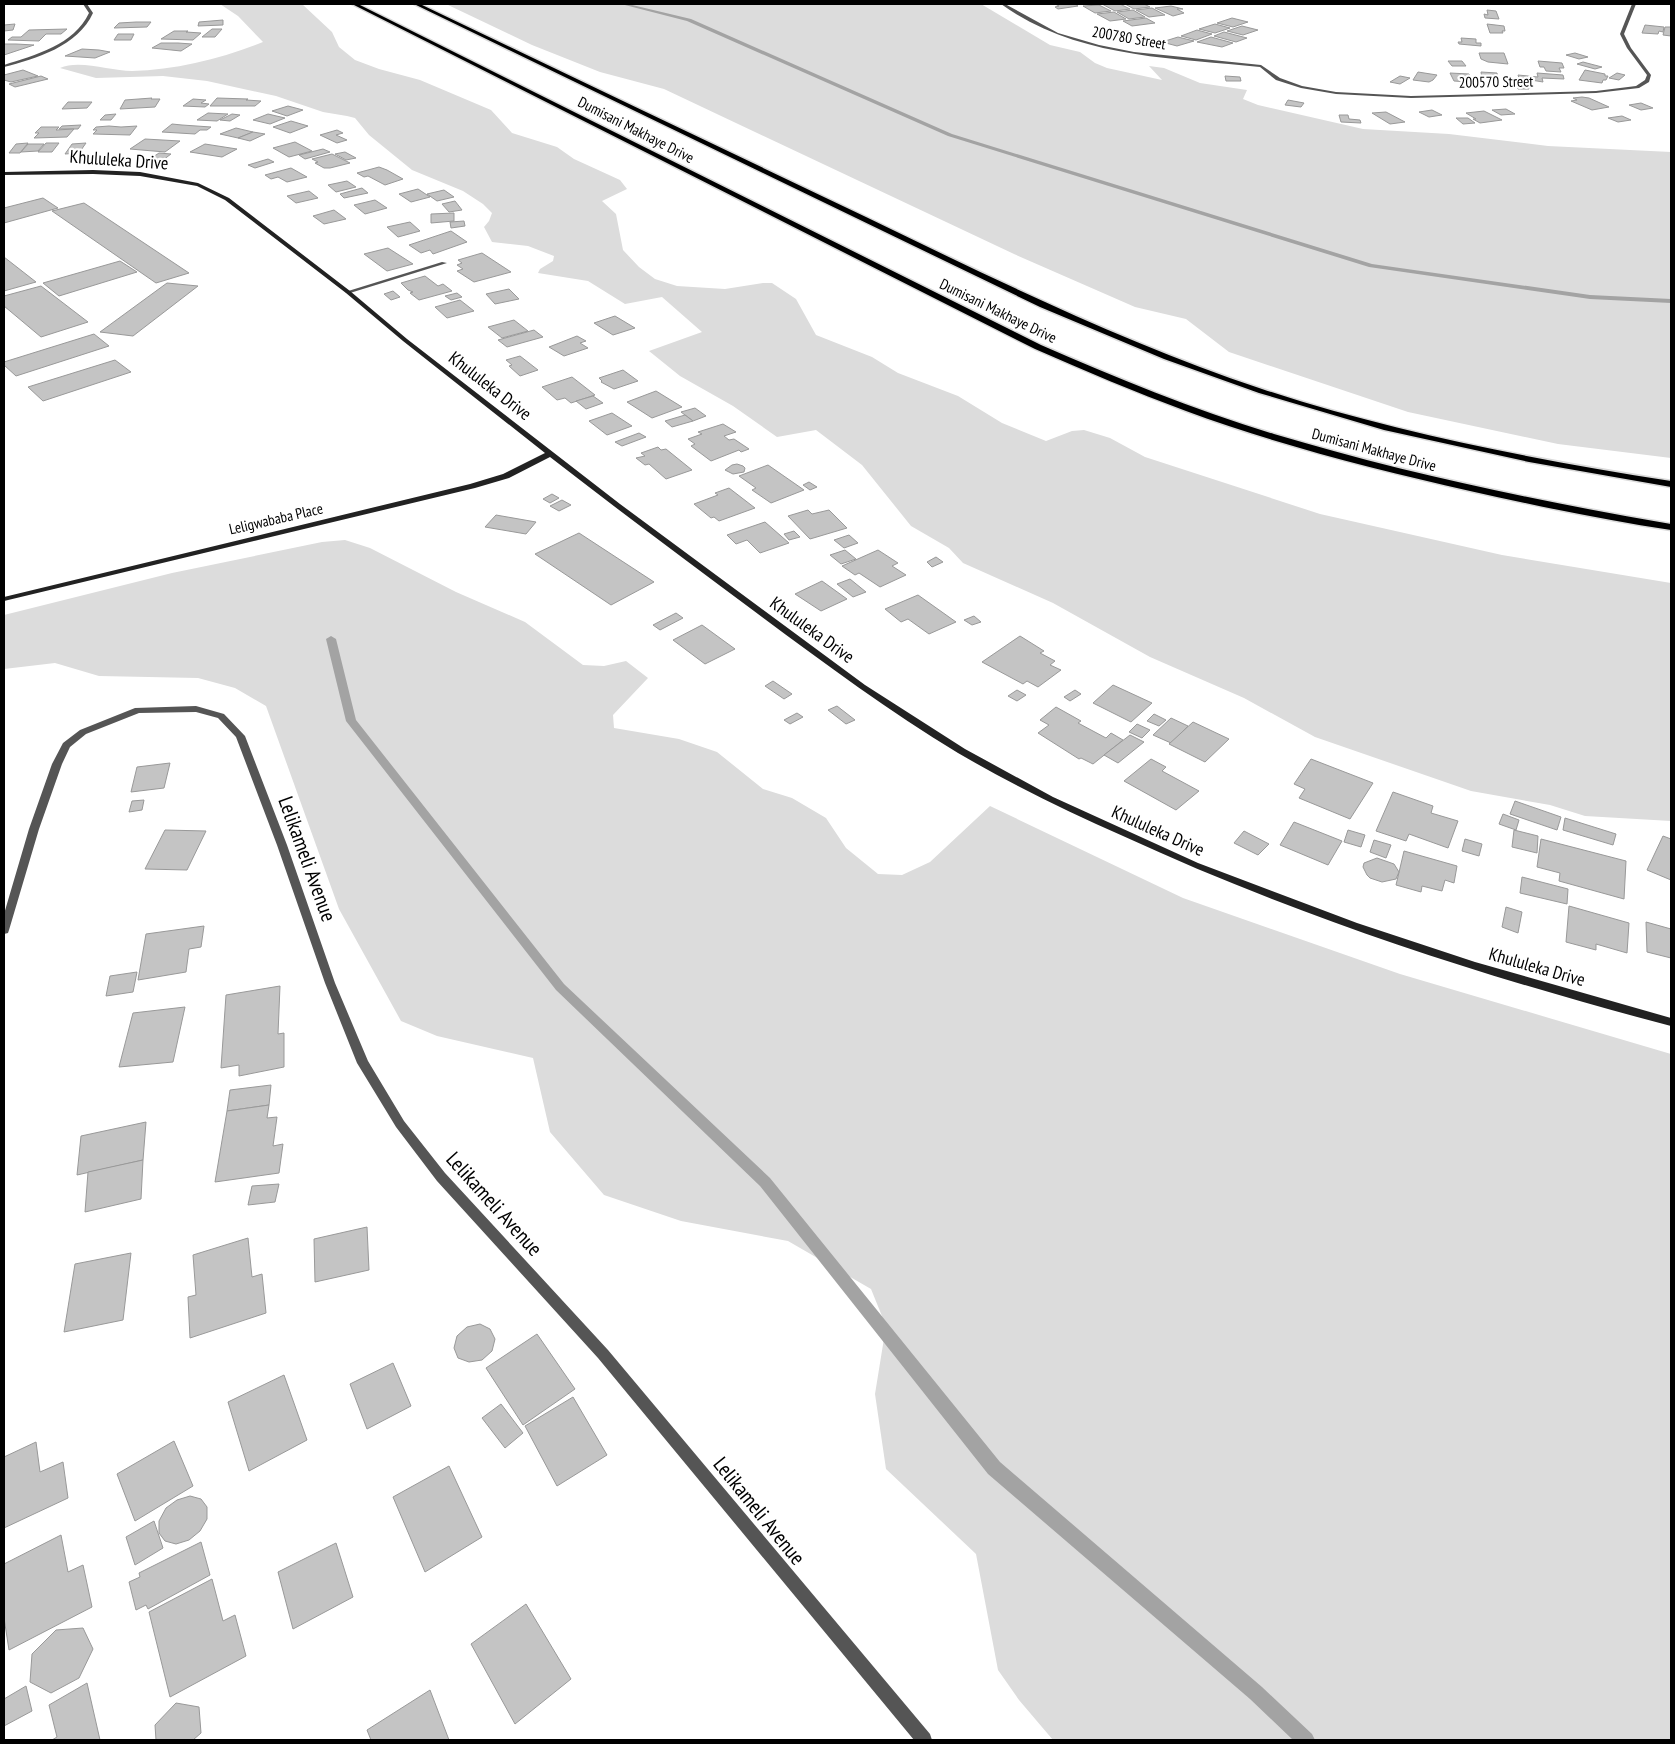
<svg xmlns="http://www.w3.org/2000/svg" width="1675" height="1744" viewBox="0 0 1675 1744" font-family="'PT Sans Narrow',sans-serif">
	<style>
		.green { fill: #dcdcdc }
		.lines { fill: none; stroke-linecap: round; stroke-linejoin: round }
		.stream { fill: #a3a3a3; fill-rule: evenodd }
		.building { fill: #c4c4c4; stroke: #999 }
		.primary-casing { stroke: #dbdbdb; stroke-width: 3 }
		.street { fill: #555; fill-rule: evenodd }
		.secondary { fill: #222; fill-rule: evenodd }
		.primary { fill: #000; fill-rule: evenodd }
		.labels { text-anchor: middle; stroke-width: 4.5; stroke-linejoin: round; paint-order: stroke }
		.far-street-label { font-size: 15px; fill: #000; stroke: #fff }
		.street-label { font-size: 18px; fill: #000; stroke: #fff }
		.near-street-label { font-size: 21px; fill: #000; stroke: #fff }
	</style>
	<rect width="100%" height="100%" fill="#fff"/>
	<g class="green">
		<path d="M220,4H302L332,32L339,47L355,60L379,69L420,80L491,110L512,133L557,147L574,159L620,180L627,189L602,201L616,214L623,250L639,267L655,279L677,286L725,289L763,283H772L796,299L816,335L872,357L898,373L958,396L1002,423L1046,441L1072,431L1084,430L1110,438L1145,457L1320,514L1502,555L1671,583V821L1585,816L1550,805L1471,791L1315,737L1244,698L1150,657L1053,603L963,563L949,548L911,526L862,465L816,430L777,437L733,406L680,376L649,351L702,332L662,297L625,304L588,281L538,273L540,269L553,261L554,256L528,246L492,242L484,227L489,221L492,213L483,204L463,191L412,170L369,135L355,118L347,116L323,112L276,96L207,81L163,76L96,78L60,68C79,59 111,71 132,71C176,70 223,58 263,42L238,16Z"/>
		<polygon points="446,4 981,4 1050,45 1080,52 1095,63 1107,68 1162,80 1149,66 1164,68 1200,83 1247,90 1243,99 1258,105 1363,129 1449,134 1548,146 1671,152 1671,458 1558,444 1408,412 1229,352 1186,319 1135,307 1014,254 664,89 600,72 532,45"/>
		<polygon points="345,540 370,548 456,592 525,622 583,665 604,666 626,661 648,678 613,715 614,728 679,739 717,752 763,789 792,798 826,818 846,848 878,874 902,875 930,862 990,806 1183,898 1400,974 1671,1054 1671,1740 1053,1740 1019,1700 998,1670 976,1554 886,1469 875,1394 886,1326 871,1289 788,1241 681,1221 604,1195 550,1132 533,1058 437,1036 401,1021 339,909 266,706 235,688 198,678 99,676 55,663 4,669 4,615 172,573 322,542"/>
	</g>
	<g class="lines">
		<g class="stream">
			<polygon points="621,4 628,4 691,19 952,134 1372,264 1590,295 1671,299 1671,303 1590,299 1369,267 948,136 687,21"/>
			<polygon points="331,636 336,639 356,720 564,984 770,1178 1000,1462 1262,1687 1312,1734 1315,1740 1293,1740 1250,1699 988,1474 760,1186 556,990 346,721 326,639"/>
		</g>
	</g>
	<g class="building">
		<polygon points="1055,4 1075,4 1078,6 1058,9 1055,7 1059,6"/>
		<polygon points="1102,4 1120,4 1130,9 1115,11"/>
		<polygon points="1125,4 1144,4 1150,7 1134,9"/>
		<polygon points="1099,5 1111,11 1095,13 1083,6"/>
		<polygon points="1171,6 1183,9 1177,9 1184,13 1173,16 1155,8"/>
		<polygon points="1152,8 1165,15 1149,17 1136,10"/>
		<polygon points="1133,10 1145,17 1129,19 1117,12"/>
		<polygon points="1487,10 1496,11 1499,19 1485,18 1484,14 1488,15"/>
		<polygon points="1114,12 1126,19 1110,21 1097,14"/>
		<polygon points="1146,18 1155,23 1132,26 1123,21"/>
		<polygon points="1232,18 1248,22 1233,27 1217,23"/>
		<polygon points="223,20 223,25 198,26 199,22"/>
		<polygon points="136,22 151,22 147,27 114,28 119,23"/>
		<polygon points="15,24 13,30 4,31 4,25"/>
		<polygon points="1215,24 1230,28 1215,33 1199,29"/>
		<polygon points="1487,24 1504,26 1505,31 1502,31 1503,33 1490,33"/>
		<polygon points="1645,25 1664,27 1663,32 1659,31 1658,34 1642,33"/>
		<polygon points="1242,26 1258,30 1243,35 1227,31"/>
		<polygon points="1665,27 1671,27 1671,36 1663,35"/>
		<polygon points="67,29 61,34 46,34 39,41 8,40 12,37 21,37 29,30"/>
		<polygon points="212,29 222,29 215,37 202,37"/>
		<polygon points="1197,30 1212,34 1196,40 1181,36"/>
		<polygon points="174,31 188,31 186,32 201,33 193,40 161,39"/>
		<polygon points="1224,32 1247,38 1236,42 1214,36"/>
		<polygon points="118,34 134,34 131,40 114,40"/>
		<polygon points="1178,37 1194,41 1177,46 1162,42"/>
		<polygon points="1211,37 1233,43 1222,47 1197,42"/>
		<polygon points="1461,38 1476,39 1476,43 1481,43 1481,46 1459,44 1458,42 1462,42"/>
		<polygon points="161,43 178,43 192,44 181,51 152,48"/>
		<polygon points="4,44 16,44 34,45 4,55"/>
		<polygon points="82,49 99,50 110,52 95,58 65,56"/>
		<polygon points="1479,53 1504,53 1508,64 1488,62 1481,59"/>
		<polygon points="1575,53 1588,57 1579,59 1566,55"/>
		<polygon points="1448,61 1462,61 1466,66 1452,66"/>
		<polygon points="1538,61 1562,63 1564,68 1559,68 1561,72 1546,71 1544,67 1540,67"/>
		<polygon points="1583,62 1602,67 1595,69 1577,64"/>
		<polygon points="23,70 38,76 11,82 4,80 4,75"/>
		<polygon points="1585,70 1605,74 1605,76 1608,76 1606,80 1603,80 1602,83 1579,80"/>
		<polygon points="1418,72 1437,75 1433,80 1429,82 1413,80"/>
		<polygon points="1481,72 1497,73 1498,79 1482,78"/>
		<polygon points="1450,73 1469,74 1471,78 1467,77 1469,82 1454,81"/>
		<polygon points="1537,73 1563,75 1564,79 1542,78 1543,82 1519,78 1518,75 1538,77"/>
		<polygon points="1617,73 1625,75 1619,80 1609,78"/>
		<polygon points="41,76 48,79 15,87 9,84"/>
		<polygon points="1225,76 1240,77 1241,81 1226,81"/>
		<polygon points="1400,76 1410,78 1400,84 1390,82"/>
		<polygon points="1517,83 1527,84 1529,89 1518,89"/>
		<polygon points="1582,97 1589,98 1609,107 1592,110 1571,101 1577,100 1573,98"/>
		<polygon points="152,98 151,99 160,99 155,107 120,109 125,100"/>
		<polygon points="217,98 248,99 246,100 261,101 255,106 210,106"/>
		<polygon points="193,99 206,100 201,103 209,104 205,107 183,106"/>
		<polygon points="1288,100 1304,103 1301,107 1285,105"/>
		<polygon points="68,102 92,102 87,108 62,109"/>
		<polygon points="1641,103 1653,108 1641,110 1629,105"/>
		<polygon points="288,106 303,110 287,116 272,111"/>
		<polygon points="1506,109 1515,114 1501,115 1492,110"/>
		<polygon points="1432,110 1442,115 1429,117 1419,112"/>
		<polygon points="1484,111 1502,120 1480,123 1473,119 1476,119 1466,113"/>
		<polygon points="1386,112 1405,122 1390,124 1372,113"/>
		<polygon points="208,113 228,114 217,121 197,120"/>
		<polygon points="116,114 111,120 100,120 105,115"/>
		<polygon points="232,114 240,115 230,121 220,120"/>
		<polygon points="268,114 285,118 270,124 253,120"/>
		<polygon points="1339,115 1348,115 1349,119 1360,120 1361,123 1341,122"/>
		<polygon points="1622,116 1631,120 1618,122 1608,118"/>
		<polygon points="1456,118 1468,118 1475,123 1463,124"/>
		<polygon points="291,121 308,126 290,133 273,127"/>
		<polygon points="172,124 182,125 211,127 207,130 200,130 195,134 162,132"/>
		<polygon points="81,125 78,129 59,129 62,126"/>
		<polygon points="109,126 121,127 137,126 130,135 93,134 97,130 93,130 96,127"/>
		<polygon points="41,127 59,127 56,130 74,129 67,137 34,138 39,133 35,133"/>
		<polygon points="236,128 253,132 238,138 220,134"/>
		<polygon points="337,130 343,133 336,135 347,140 337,143 320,135"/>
		<polygon points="253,132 265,134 250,141 238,138"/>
		<polygon points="145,139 180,141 165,152 130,149"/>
		<polygon points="295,142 312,151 289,157 273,148"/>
		<polygon points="28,143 20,153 9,153 16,144"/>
		<polygon points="46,143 59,143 52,152 38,152"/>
		<polygon points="86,143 79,153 65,154 72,144"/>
		<polygon points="28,144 44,144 38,151 21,152"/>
		<polygon points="205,144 237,149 222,157 190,152"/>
		<polygon points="323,149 330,152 305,159 299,155"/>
		<polygon points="345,152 356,158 346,160 335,154"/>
		<polygon points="159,153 171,154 163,160 150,159"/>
		<polygon points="332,154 350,163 330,168 324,168 315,163 318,162 312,159"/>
		<polygon points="268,159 274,162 255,168 248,165"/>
		<polygon points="379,167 387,170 403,179 385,185 368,176 364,177 357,173"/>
		<polygon points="291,168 307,177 287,182 278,177 271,179 265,175"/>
		<polygon points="347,181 356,187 336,192 328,185"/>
		<polygon points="362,188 368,193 344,198 340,194"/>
		<polygon points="418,189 430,197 411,202 399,194"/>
		<polygon points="444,190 454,197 437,201 427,194"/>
		<polygon points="309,191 318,198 296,203 287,196"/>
		<polygon points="43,198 58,208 4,223 4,208"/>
		<polygon points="375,200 387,208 365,214 354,205"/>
		<polygon points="455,201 462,210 449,212 442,204"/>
		<polygon points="84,203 189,273 156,283 52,211"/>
		<polygon points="334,210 346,219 324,224 313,216"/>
		<polygon points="454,213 454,221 431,223 431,214"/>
		<polygon points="464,221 465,226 451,228 450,222"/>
		<polygon points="410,222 420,231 398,237 387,227"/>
		<polygon points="451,231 467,242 433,254 430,250 421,253 409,245"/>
		<polygon points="388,248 413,264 387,271 364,254"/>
		<polygon points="482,253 511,272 474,282 457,271 463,269 457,265 462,263 458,260"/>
		<polygon points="4,257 36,282 4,291"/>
		<polygon points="120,261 137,272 59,296 43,283"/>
		<polygon points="425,276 438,286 443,284 452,291 419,300 410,293 413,292 408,290 401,283"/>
		<polygon points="167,283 198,286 133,336 100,332"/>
		<polygon points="41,286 88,322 41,337 4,306 4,296"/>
		<polygon points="509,289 519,299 495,304 486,294"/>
		<polygon points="393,291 400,297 391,300 384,294"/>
		<polygon points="457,293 462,297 451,300 445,296"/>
		<polygon points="460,300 474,311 447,318 435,307"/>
		<polygon points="615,316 635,328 613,335 594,323"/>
		<polygon points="514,320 528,331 502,338 488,327"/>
		<polygon points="534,330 543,337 507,347 498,340"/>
		<polygon points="94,334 109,346 16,376 4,365 4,362"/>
		<polygon points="577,336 586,341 580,343 588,348 564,356 549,347"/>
		<polygon points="520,356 538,370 520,376 509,366 512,365 506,360"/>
		<polygon points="115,360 131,372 43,401 28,387"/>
		<polygon points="623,370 638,381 614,389 601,382 602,381 599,378"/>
		<polygon points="572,377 595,395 571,403 565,398 557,400 542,387"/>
		<polygon points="656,391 682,407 652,418 627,402"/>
		<polygon points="593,396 603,403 586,409 576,401"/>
		<polygon points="695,408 706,416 693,421 681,412"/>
		<polygon points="612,413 632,426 607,435 589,421"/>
		<polygon points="685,415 693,421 672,427 665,421"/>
		<polygon points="723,424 736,432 724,436 729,440 734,439 749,449 741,452 739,450 711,461 691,446 695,444 688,439 702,434 698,432"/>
		<polygon points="639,433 646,437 622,446 615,442"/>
		<polygon points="658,447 661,450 666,449 692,470 666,479 649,464 645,465 636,458 645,456 641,453"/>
		<polygon points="737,464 743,466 745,468 744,472 733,474 725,470 732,465"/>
		<polygon points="768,465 804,490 771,503 752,490 756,488 739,476"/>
		<polygon points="809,482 817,487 810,490 803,485"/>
		<polygon points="729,488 755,508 719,521 714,517 711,518 694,504 718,495 715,493"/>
		<polygon points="552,494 559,498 550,503 543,499"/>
		<polygon points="562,500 571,505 559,511 550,506"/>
		<polygon points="808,510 812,514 829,510 847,528 810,539 788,516"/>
		<polygon points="496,515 536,522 526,534 485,527"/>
		<polygon points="765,522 789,543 760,553 747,540 736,544 727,535"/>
		<polygon points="794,531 800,537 789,540 784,534"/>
		<polygon points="579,533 654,582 611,605 535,554"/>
		<polygon points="849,535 858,543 844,548 834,540"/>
		<polygon points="845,550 856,559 841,564 830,555"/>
		<polygon points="878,550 898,563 892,566 906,575 880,587 859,573 855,575 842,566"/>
		<polygon points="936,557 943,562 932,567 927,562"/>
		<polygon points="850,579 866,592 853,597 837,584"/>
		<polygon points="822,581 847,599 821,611 795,594"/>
		<polygon points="918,595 956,622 929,634 908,619 901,622 885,609"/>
		<polygon points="676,613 683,618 660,630 653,625"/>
		<polygon points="974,616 981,622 972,625 964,620"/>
		<polygon points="702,625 735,649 705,664 673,640"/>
		<polygon points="1020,636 1044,651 1040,653 1055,661 1050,665 1061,670 1038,687 1027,681 1023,684 982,662"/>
		<polygon points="773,681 792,694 784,699 765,686"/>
		<polygon points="1113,685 1152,703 1131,722 1093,703"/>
		<polygon points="1017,690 1026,695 1017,701 1008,696"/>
		<polygon points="1075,690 1081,694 1070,701 1064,697"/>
		<polygon points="837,706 855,720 846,724 828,710"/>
		<polygon points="1056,707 1081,721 1078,723 1106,738 1111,733 1123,740 1093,764 1081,758 1079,759 1038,733 1049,725 1040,720"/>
		<polygon points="797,713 803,717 790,724 784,720"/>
		<polygon points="1154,714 1166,720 1159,726 1147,721"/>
		<polygon points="1171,718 1188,726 1171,743 1153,735"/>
		<polygon points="1193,722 1229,739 1205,762 1169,744"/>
		<polygon points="1137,724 1150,730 1142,738 1129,732"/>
		<polygon points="1130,735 1144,742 1118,763 1104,755"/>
		<polygon points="1151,759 1166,767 1162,771 1199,791 1176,810 1124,781"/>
		<polygon points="1311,759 1373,783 1350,819 1299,798 1305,789 1294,784"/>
		<polygon points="170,763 164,788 131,792 137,767"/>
		<polygon points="1393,792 1433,806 1431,813 1458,821 1448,848 1409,834 1406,841 1376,831"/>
		<polygon points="144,800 142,810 129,812 132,801"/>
		<polygon points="1515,801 1561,817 1557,830 1510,814"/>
		<polygon points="1503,814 1519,820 1516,830 1499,824"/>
		<polygon points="1565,818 1616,834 1613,845 1563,830"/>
		<polygon points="1294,822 1342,841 1328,865 1280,845"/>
		<polygon points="165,830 206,831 187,870 145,869"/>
		<polygon points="1348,830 1365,835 1361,847 1344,842"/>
		<polygon points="1514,830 1538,836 1537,853 1512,847"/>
		<polygon points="1244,831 1269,844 1258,855 1234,843"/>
		<polygon points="1663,836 1671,839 1671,880 1647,870"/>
		<polygon points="1465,839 1482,844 1479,856 1462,851"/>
		<polygon points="1541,839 1626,861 1624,899 1559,881 1560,873 1537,867"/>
		<polygon points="1374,840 1391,845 1386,858 1370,852"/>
		<polygon points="1404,851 1457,866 1454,883 1445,880 1442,891 1422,886 1421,892 1396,885"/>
		<polygon points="1377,858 1394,864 1399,872 1396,879 1382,882 1370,878 1367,875 1363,867 1364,863"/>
		<polygon points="1522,877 1568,889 1567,904 1520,893"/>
		<polygon points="1569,906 1629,923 1627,953 1596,944 1596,950 1566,942"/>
		<polygon points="1506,907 1522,912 1518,933 1502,927"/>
		<polygon points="1646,922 1671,929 1671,958 1647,952"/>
		<polygon points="204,926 201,947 189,949 186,972 138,980 146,934"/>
		<polygon points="137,972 133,992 106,996 110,976"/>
		<polygon points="280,986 278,1034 284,1033 284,1067 239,1076 239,1065 221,1068 226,995"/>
		<polygon points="185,1007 173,1062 119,1067 133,1013"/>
		<polygon points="271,1085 269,1105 227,1111 230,1090"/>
		<polygon points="269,1105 267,1118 277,1117 273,1146 283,1144 279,1173 215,1182 227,1111"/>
		<polygon points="146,1122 143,1160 77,1175 81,1136"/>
		<polygon points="143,1160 141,1199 85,1212 88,1172"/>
		<polygon points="279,1184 275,1202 248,1205 252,1186"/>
		<polygon points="367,1227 369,1270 315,1282 314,1239"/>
		<polygon points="248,1238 252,1277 262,1274 266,1313 190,1338 188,1297 196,1295 193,1255"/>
		<polygon points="131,1253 123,1320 64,1332 75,1264"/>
		<polygon points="480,1324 490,1329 495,1339 492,1351 482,1360 469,1362 458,1358 454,1348 457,1336 467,1327"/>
		<polygon points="537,1334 575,1389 523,1425 486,1368"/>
		<polygon points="393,1363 411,1406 367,1429 350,1384"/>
		<polygon points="284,1375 307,1440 249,1471 228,1402"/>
		<polygon points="573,1397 607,1455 557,1486 525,1426"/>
		<polygon points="501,1404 523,1433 505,1448 482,1418"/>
		<polygon points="174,1441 193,1486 135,1521 117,1474"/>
		<polygon points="36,1442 40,1472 63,1462 68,1498 4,1528 4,1457"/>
		<polygon points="449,1466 482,1537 425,1572 393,1497"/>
		<polygon points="190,1496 201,1499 207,1507 207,1519 200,1531 189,1540 176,1544 165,1541 159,1533 159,1521 166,1508 177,1500"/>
		<polygon points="154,1521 163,1548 135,1565 126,1537"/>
		<polygon points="61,1535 68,1572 83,1565 92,1607 9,1650 4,1618 4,1564"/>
		<polygon points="201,1542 210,1575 148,1609 146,1605 136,1610 129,1582 140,1577 139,1573"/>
		<polygon points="336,1543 353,1597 293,1629 278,1572"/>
		<polygon points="212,1579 223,1621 235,1615 246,1656 170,1697 149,1612"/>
		<polygon points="526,1604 571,1679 515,1724 471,1644"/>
		<polygon points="83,1628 93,1649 79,1678 51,1693 30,1682 32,1654 56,1630"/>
		<polygon points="87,1683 100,1740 52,1740 57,1737 49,1705"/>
		<polygon points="26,1686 32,1711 4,1726 4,1699"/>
		<polygon points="430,1690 449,1740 371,1740 367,1730"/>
		<polygon points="176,1703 199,1707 201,1733 193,1740 156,1740 155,1725"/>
	</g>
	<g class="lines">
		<g class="primary-casing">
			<g id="primary">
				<path d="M352,4H358L1041,345C1117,378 1194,410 1274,434C1404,473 1537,501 1671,524V530C1604,520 1537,506 1470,491C1374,469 1278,445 1186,411C1135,392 1085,371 1035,349Z"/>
				<path d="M414,4H420C569,75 717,146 866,217C996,280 1125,343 1262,389C1395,433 1533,459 1671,481V487L1529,462L1384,430L1259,393L1164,359L1040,307Z"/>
			</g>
		</g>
		<g class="street">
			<path d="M83,4H87L93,13C78,46 36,59 4,67V65C35,55 74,45 89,13Z"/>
			<path d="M1001,4H1005L1058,33L1099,45L1134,52L1261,65L1280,78L1302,86L1336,92L1411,96L1596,91L1636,86L1645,80L1647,75L1627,48L1620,34L1632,4H1636L1624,34L1631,48L1651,75L1649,82L1639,88L1596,93L1411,98L1336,94L1301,88L1276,80L1260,67C1172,58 1075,58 1001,4Z"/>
			<polygon points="442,262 447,263 350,293 345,292"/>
			<polygon points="196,706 224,714 245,736 287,845 335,983 368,1061 404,1121 445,1173 608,1350 930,1734 932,1740 914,1740 598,1358 437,1181 396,1127 357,1063 325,983 277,845 236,737 218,718 196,712 139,713 86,734 70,747 62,764 39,829 9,930 8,933 4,934 4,914 29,829 52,764 63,743 80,730 135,708"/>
		</g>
		<path class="secondary" d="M93,170L140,172L198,183L229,198L350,291L407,339L620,504L865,685L965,749L1053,797L1198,863L1357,923L1475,962L1671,1018V1026C1484,977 1299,917 1123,836C1067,811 1011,784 958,753C887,710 820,660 754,611C685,560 617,509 550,457L509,478L475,488L4,601V597L470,484L503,474L545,453L403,341L346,293L225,200L197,186L140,176L93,174L4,175V172Z"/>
		<use href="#primary" class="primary"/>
	</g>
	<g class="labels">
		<g class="far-street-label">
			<text transform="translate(1129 38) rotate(10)" y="5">200780 Street</text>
			<text transform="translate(1496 82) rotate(-1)" y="5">200570 Street</text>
			<text transform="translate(636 130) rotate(27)" y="5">Dumisani Makhaye Drive</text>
			<text transform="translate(998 311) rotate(26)" y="5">Dumisani Makhaye Drive</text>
			<text transform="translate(1374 450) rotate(15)" y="5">Dumisani Makhaye Drive</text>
			<text transform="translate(276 519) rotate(-13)" y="5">Leligwababa Place</text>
		</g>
		<g class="street-label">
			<text transform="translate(119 160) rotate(4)" y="6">Khululeka Drive</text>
			<text transform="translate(490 386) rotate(38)" y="6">Khululeka Drive</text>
			<text transform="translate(812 630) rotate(36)" y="6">Khululeka Drive</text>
			<text transform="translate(1158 831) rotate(24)" y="6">Khululeka Drive</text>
			<text transform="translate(1537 967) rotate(16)" y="6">Khululeka Drive</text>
		</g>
		<g class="near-street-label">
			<text transform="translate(307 859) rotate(70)" y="7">Lelikameli Avenue</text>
			<text transform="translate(494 1204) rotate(48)" y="7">Lelikameli Avenue</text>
			<text transform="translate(759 1511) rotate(51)" y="7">Lelikameli Avenue</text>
		</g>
	</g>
	<rect width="1675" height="1744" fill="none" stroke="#000000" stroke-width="10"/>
</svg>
